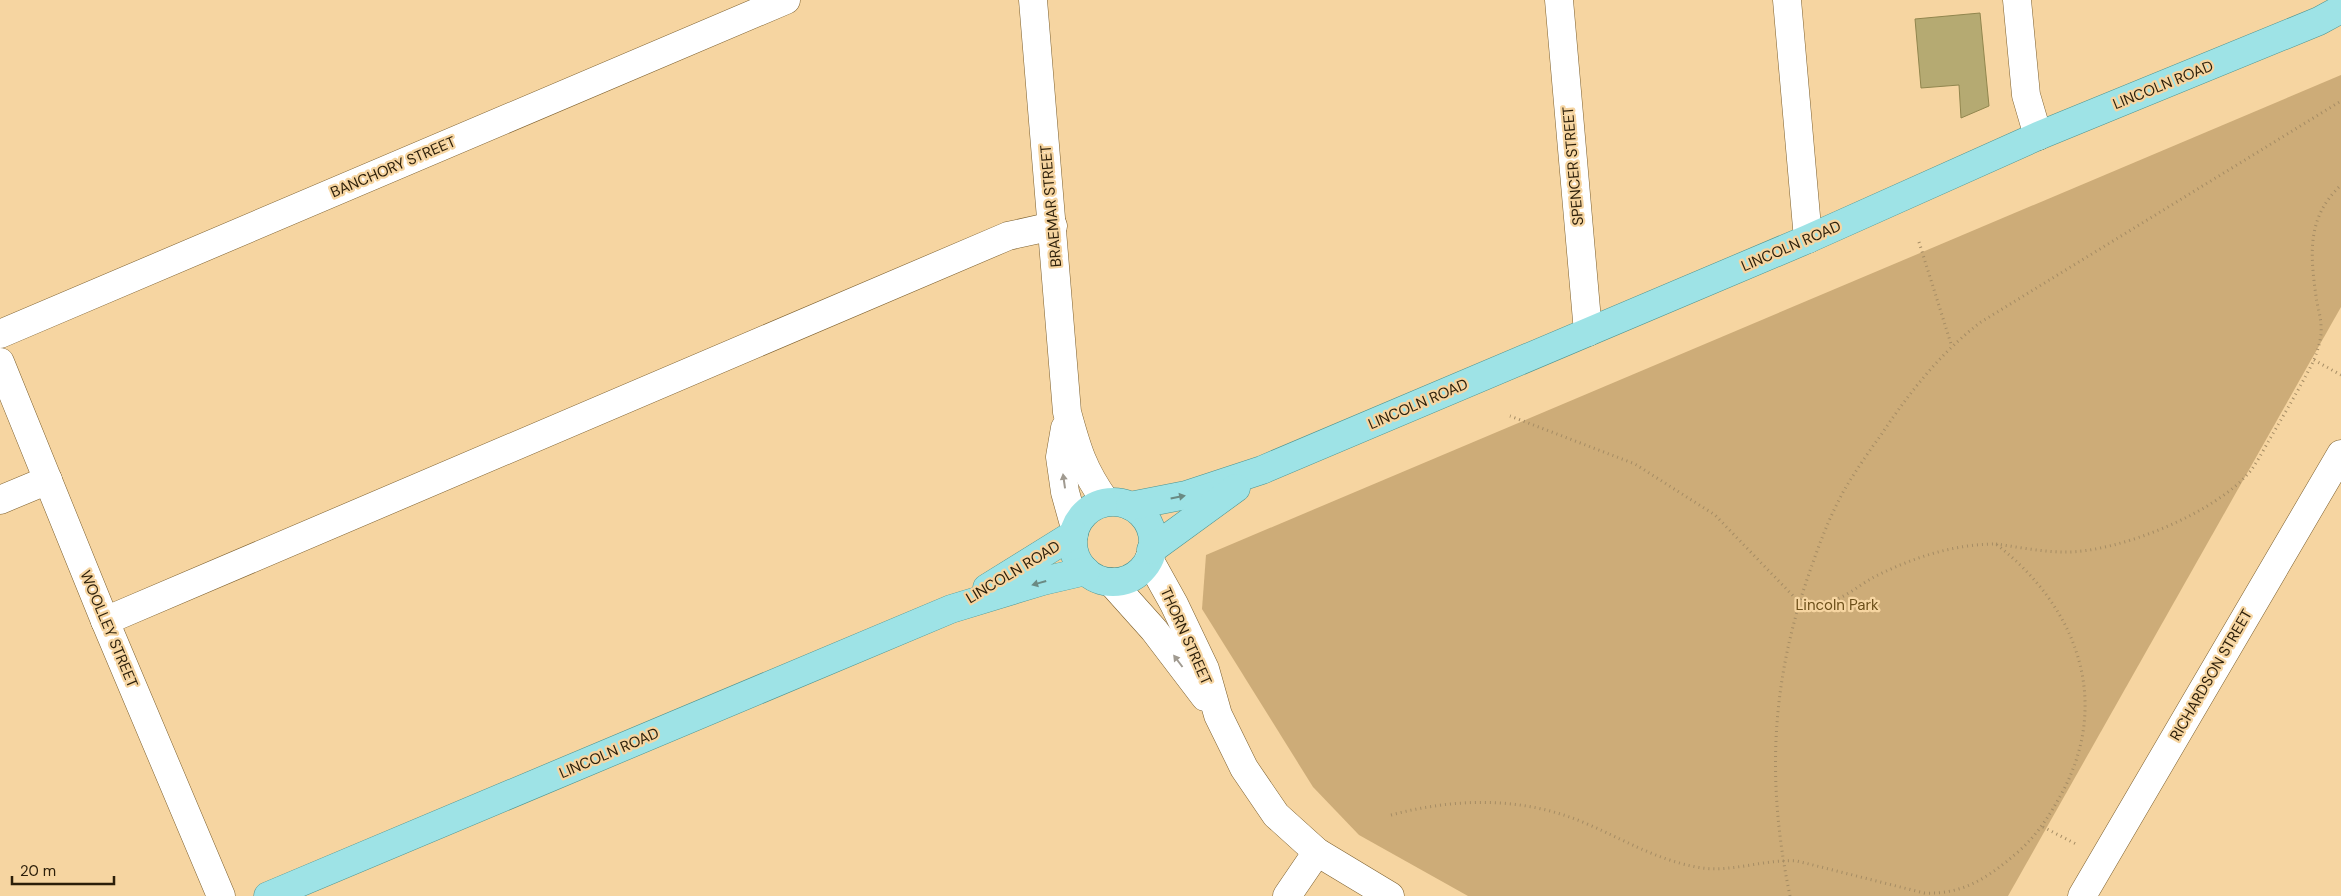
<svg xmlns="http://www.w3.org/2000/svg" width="2341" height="896" viewBox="0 0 2341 896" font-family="'DM Sans',sans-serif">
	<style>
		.green { fill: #cdac78 }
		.building { fill: #b5aa72; stroke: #91864e }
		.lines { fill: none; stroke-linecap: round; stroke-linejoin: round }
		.minor-casing { stroke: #7c5f2d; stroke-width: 29 }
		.major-casing { stroke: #4c928e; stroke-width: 29 }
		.path { stroke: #a58c64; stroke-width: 3; stroke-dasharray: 1 4; stroke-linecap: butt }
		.minor { stroke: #fff; stroke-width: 28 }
		.major { stroke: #9ee3e6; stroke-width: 28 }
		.oneway { fill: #a09a90 }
		.oneway2 { fill: #6a8a83 }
		.labels { text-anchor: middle; stroke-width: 4.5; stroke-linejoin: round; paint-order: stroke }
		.street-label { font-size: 15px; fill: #2b1e09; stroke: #f6d5a1 }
		.park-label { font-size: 15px; fill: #6c4f19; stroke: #f6d5a1 }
	</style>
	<rect width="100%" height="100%" fill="#f6d5a1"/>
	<polygon class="green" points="2341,75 2341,307 2008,896 1468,896 1359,835 1313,787 1202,609 1206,555"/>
	<polygon class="building" points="1980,13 1989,106 1961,118 1959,85 1921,88 1915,19"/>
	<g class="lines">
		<g class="minor-casing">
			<g id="minor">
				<path d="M1033,0L1067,412C1077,449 1083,470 1106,502"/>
				<polyline points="1559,0 1588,332"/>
				<polyline points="1787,0 1808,239"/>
				<polyline points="2017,0 2026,95 2038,136"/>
				<polyline points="0,334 786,0"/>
				<polyline points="0,362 105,621 221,896"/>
				<polyline points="1065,428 1060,457 1065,492 1075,528"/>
				<polyline points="0,500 48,480"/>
				<polyline points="1149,559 1174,604 1205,669 1218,715 1244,768 1276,815 1317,852 1390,896"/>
				<polyline points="1111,582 1154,630 1205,697"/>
				<polyline points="105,621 1008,236 1053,226"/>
				<polyline points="1287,896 1317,852"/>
				<polyline points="2082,896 2341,454"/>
			</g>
		</g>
		<g class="major-casing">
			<g id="major">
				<circle cx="1113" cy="542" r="40"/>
				<polyline points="1130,506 1186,495 1262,470 1808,239 2038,136 2319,21 2341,9"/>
				<polyline points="1151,550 1236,488"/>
				<polyline points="987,588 1074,534"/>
				<polyline points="268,896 951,609 1043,581 1086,571"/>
			</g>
		</g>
		<g class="path">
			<polyline points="1919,242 1952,347"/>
			<polyline points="2314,360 2341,375"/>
			<path d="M1996,544C2018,547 2042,552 2064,552C2118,553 2219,512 2252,469C2259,459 2265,447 2271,437C2286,411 2301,386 2314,360C2318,349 2322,338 2321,326C2321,316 2317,306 2316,296C2310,253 2307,217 2341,185"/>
			<path d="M1391,815C1455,798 1522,796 1585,823C1625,840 1658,861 1702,868C1733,872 1765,859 1797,861L1924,893C1963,895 1989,877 2018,852C2038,834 2050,815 2063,791C2112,698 2075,605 1996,544C1953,544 1912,558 1874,577C1859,585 1843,600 1826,602C1817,603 1808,602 1799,602L1715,515L1635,464L1510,416"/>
			<polyline points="2043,827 2076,844"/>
			<path d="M1790,896C1766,780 1771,680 1811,568C1821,539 1833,508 1849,482C1859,466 1870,450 1881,435C1909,393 1941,352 1981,322L2341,101"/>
		</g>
		<use href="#minor" class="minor"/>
		<use href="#major" class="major"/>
	</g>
	<defs><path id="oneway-solid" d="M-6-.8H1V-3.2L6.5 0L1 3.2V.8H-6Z" transform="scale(1.25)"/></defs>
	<g class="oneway">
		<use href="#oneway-solid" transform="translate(1064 481) rotate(-98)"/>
		<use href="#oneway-solid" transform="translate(1178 661) rotate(-127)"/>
	</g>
	<g class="oneway2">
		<use href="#oneway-solid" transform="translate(1178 497) rotate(-11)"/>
		<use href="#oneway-solid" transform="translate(1039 583) rotate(164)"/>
	</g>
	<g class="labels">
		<g class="street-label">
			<text transform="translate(2163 85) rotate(-22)" y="5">LINCOLN ROAD</text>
			<text transform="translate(1573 166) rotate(-95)" y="5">SPENCER STREET</text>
			<text transform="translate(393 167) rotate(-23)" y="5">BANCHORY STREET</text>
			<text transform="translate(1051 206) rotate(-95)" y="5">BRAEMAR STREET</text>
			<text transform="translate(1791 246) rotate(-23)" y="5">LINCOLN ROAD</text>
			<text transform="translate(1418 404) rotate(-23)" y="5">LINCOLN ROAD</text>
			<text transform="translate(1013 572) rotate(-31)" y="5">LINCOLN ROAD</text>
			<text transform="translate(109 629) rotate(67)" y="5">WOOLLEY STREET</text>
			<text transform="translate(1186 636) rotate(66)" y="5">THORN STREET</text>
			<text transform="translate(2211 675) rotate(-60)" y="5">RICHARDSON STREET</text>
			<text transform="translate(609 753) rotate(-23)" y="5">LINCOLN ROAD</text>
		</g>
		<g class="park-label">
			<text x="1837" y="610">Lincoln Park</text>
		</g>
	</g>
	<path d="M12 876v8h102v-8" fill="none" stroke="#2b1e09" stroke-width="2.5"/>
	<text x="20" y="876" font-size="15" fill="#2b1e09" stroke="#f6d5a1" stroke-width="4" paint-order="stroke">20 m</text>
</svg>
